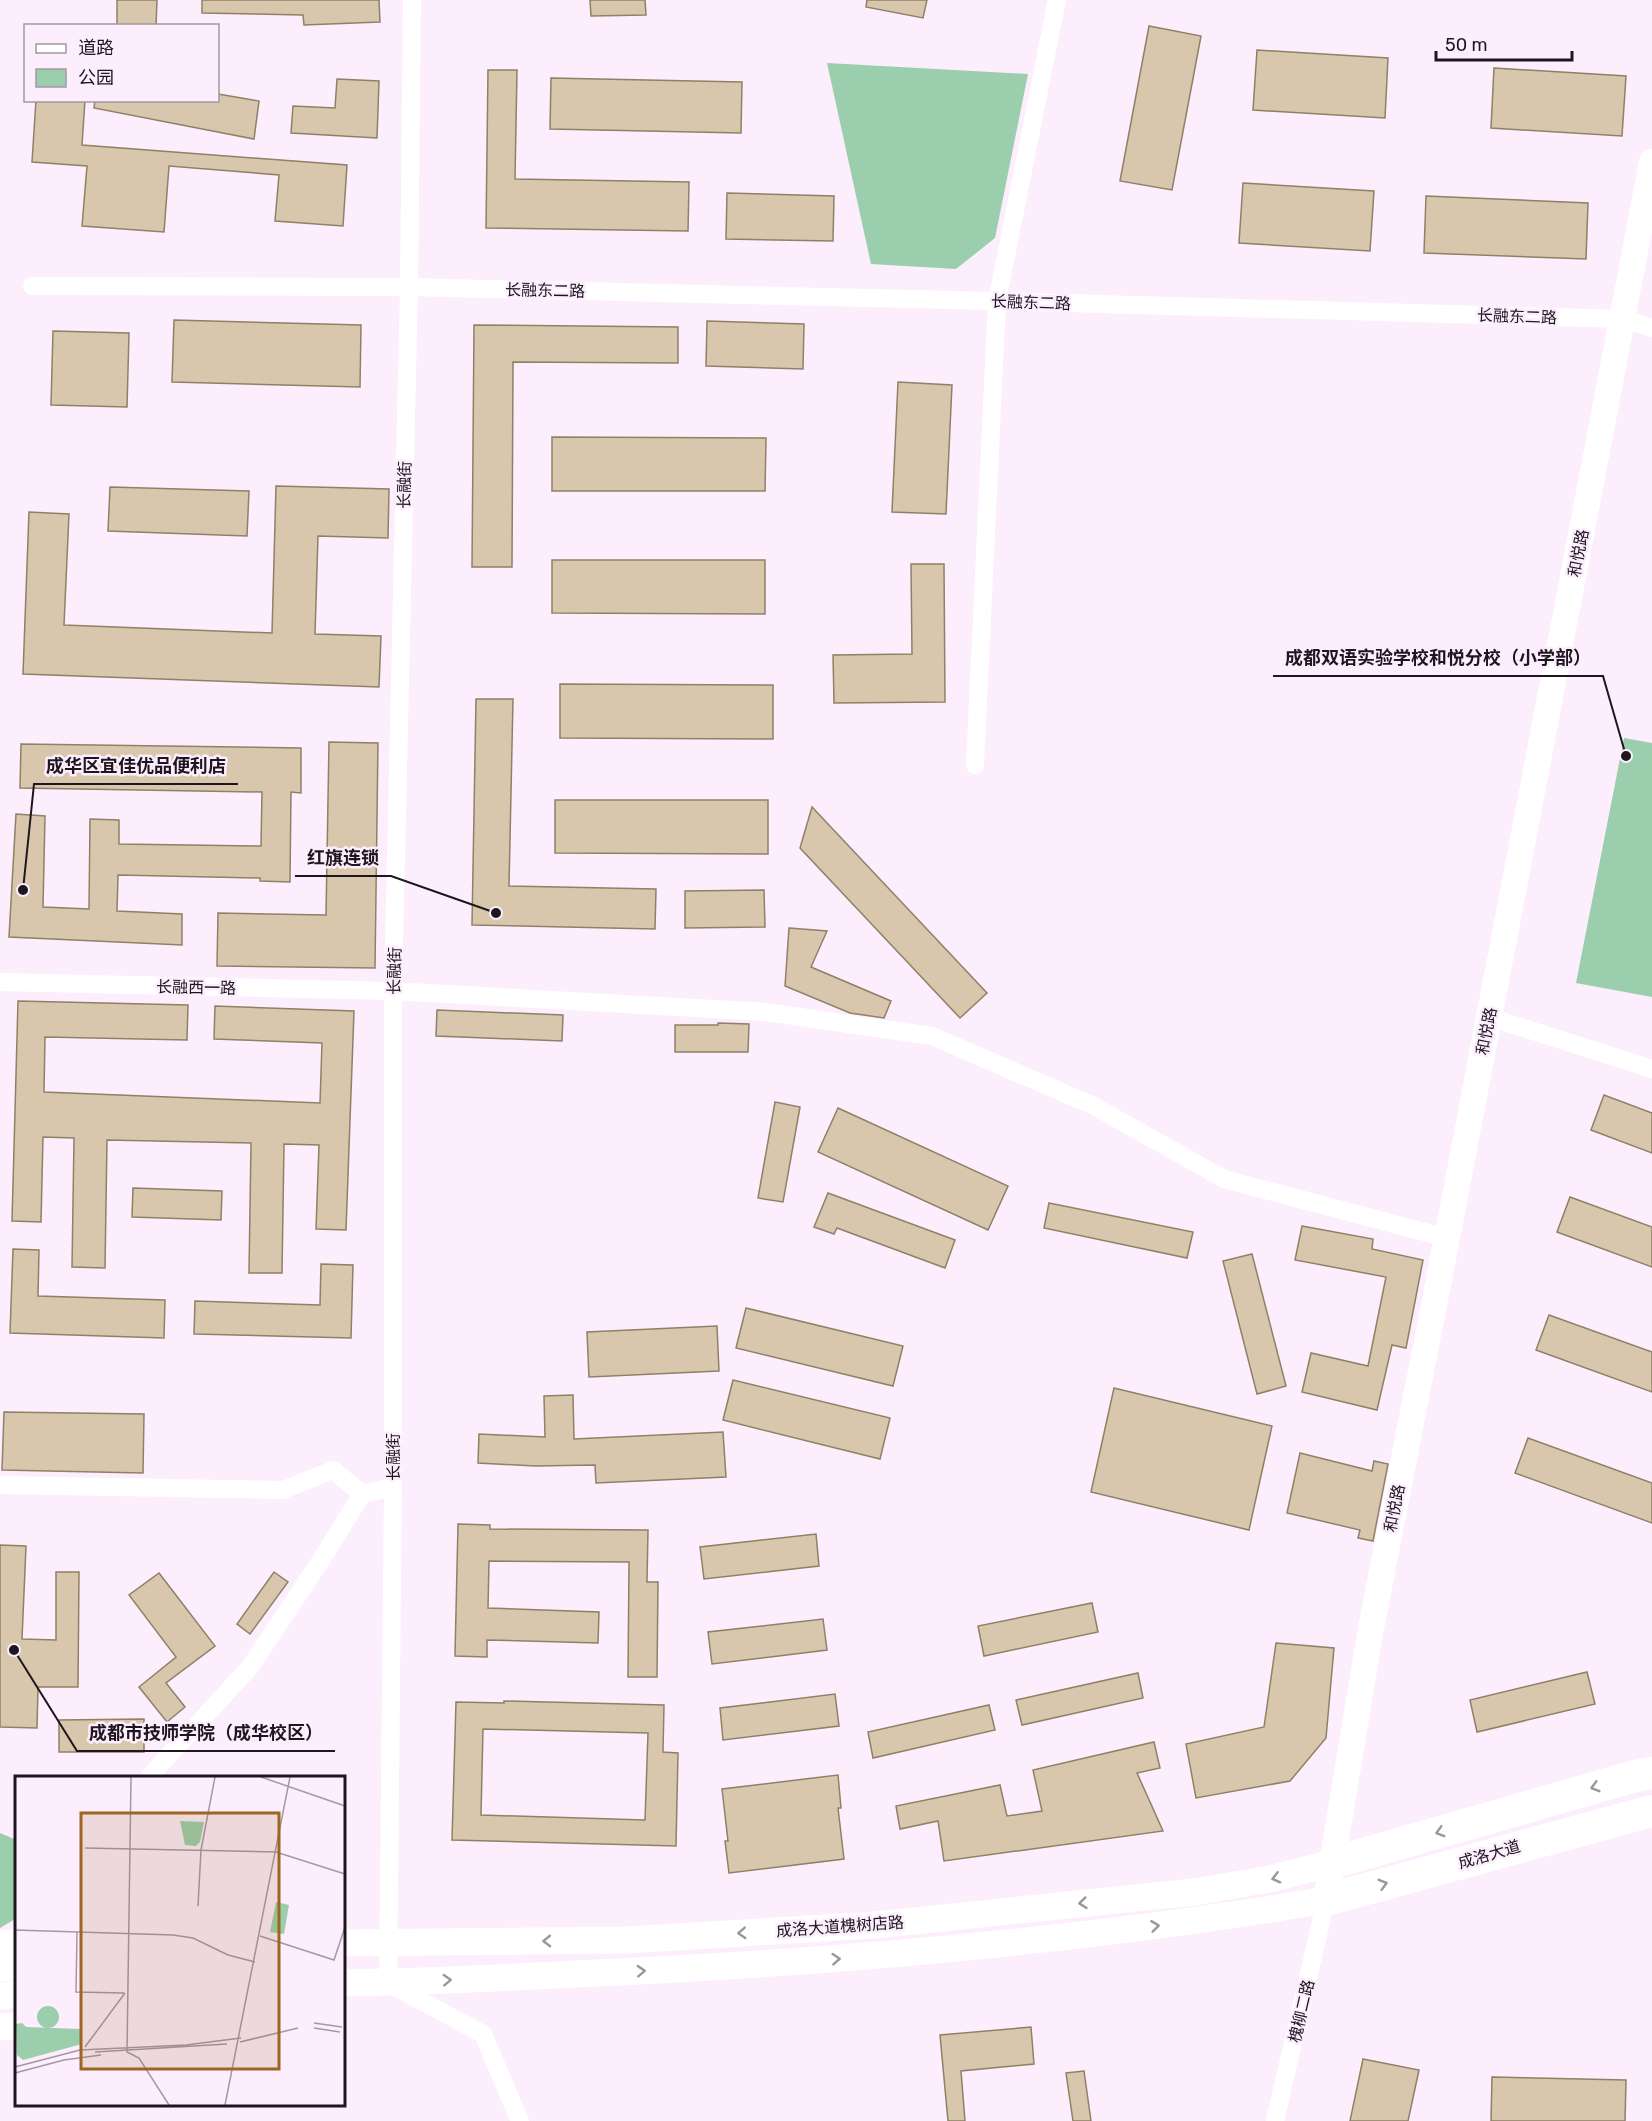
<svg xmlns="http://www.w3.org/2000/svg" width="1652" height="2121" viewBox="0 0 1652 2121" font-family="Rubik,'Noto Sans SC',sans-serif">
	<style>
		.green { fill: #9bceac }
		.building { fill: #d8c7ac; stroke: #8f8066; stroke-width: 1.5; fill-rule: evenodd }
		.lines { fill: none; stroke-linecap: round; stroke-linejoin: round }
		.street { stroke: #fff; stroke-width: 18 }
		.secondary { stroke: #fff; stroke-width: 26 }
		.primary { stroke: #fff; stroke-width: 27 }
		.highway { stroke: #fff; stroke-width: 32 }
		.oneway { stroke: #9a969a }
		.labels { text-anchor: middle; stroke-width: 5; stroke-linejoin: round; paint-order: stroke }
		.street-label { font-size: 16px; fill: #1e161f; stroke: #fceefd }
		.inset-road { fill: none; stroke: #a398a4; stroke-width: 1.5 }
		.view { fill: #9b661f; fill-opacity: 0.15; stroke: #9b661f; stroke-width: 3 }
		.inset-edge { fill: none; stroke: #1e161f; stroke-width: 3 }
		.leader { fill: none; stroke: #1e161f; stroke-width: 2 }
		.callout-dot { fill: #1e161f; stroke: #fceefd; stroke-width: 2 }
		.callout-label { font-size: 18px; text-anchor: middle; font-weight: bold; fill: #1e161f; stroke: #fceefd; stroke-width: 5; stroke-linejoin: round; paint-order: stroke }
	</style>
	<rect width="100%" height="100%" fill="#fceefd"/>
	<g class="green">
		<polygon points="827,63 1028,74 995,238 956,269 871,264"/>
		<polygon points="1624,738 1652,743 1652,997 1576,983"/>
		<polygon points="0,1833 14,1839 16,1856 15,1919 0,1928"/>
	</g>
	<g class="building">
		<polygon points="117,0 157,0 156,26 117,26"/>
		<polygon points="202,0 379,0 380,22 304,25 303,15 202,13"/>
		<polygon points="590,0 645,0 646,15 591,16"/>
		<polygon points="867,0 927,0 923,18 866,7"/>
		<polygon points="1149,26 1201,36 1172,190 1120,181"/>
		<polygon points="1257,50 1388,58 1385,118 1253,110"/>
		<polygon points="1494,68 1626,76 1622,136 1491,128"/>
		<polygon points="488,70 517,70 515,179 689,182 688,231 486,228"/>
		<polygon points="551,78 742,82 741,133 550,129"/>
		<polygon points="337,79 379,81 377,138 291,133 293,106 335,108"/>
		<polygon points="218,94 259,101 254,139 94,108 95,100 218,100"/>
		<polygon points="36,100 85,100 82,145 347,165 343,226 275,221 279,175 169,166 164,232 82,226 87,166 32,162"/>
		<polygon points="1243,183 1374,191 1370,251 1239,243"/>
		<polygon points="727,193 834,196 833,241 726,239"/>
		<polygon points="1426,196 1588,203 1586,259 1424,253"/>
		<polygon points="174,320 361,325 360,387 172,382"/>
		<polygon points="707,321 804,324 803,369 706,366"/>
		<polygon points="474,325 678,327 678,363 513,362 512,567 472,567"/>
		<polygon points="53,331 129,333 127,407 51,405"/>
		<polygon points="898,382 952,385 946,514 892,512"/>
		<polygon points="552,437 766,438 765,491 552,491"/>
		<polygon points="276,486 389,489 388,538 318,536 315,634 381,636 379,687 23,674 29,512 69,514 64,625 272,633"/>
		<polygon points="110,487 249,491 247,536 108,531"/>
		<polygon points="552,560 765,560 765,614 552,613"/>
		<polygon points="911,564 944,564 945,702 834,703 833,655 912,654"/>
		<polygon points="560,684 773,685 773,739 560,738"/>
		<polygon points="476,699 513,699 509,886 656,889 655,929 472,925"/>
		<polygon points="329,742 378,743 375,968 217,966 218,913 326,915"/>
		<polygon points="21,744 301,748 301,793 291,792 290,882 260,881 260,878 118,875 117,911 182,914 182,945 9,937 16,814 45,816 43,907 89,909 90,819 119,820 119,844 261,846 262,792 20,788"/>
		<polygon points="555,800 768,800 768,854 555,853"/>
		<polygon points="812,807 987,993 960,1018 800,848"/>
		<polygon points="764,890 765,927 685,928 685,891"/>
		<polygon points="789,928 827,931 811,967 891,1001 884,1018 850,1013 785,986"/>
		<polygon points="18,1001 188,1005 187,1040 45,1037 44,1092 320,1103 322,1043 214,1039 215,1006 354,1011 346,1230 316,1229 319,1145 284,1144 282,1273 249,1273 251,1143 107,1140 105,1268 72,1267 74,1138 43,1137 41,1222 12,1221"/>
		<polygon points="437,1010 563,1015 562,1041 436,1036"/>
		<polygon points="718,1023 749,1024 748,1052 675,1052 675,1025 718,1025"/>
		<polygon points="1604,1095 1652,1113 1652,1153 1591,1130"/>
		<polygon points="775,1102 800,1107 783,1202 758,1198"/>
		<polygon points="838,1108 1008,1186 988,1230 818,1152"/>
		<polygon points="133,1188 222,1191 221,1220 132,1217"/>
		<polygon points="828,1193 955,1240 945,1268 837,1228 834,1234 814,1227"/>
		<polygon points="1570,1197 1652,1227 1652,1267 1557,1232"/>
		<polygon points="1049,1203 1193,1232 1187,1258 1044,1228"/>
		<polygon points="1302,1226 1373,1239 1372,1249 1423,1260 1406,1348 1392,1345 1377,1410 1302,1392 1311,1353 1368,1366 1386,1277 1295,1260"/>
		<polygon points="13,1249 39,1250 38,1296 165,1300 164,1338 10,1333"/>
		<polygon points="1252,1254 1286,1386 1257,1394 1223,1261"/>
		<polygon points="321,1264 353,1265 351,1338 194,1334 195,1301 320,1305"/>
		<polygon points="746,1308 903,1346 893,1386 736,1348"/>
		<polygon points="1549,1315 1652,1352 1652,1392 1536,1350"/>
		<polygon points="717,1326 719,1371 589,1377 587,1332"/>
		<polygon points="733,1380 890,1418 880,1459 723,1420"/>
		<polygon points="1114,1388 1272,1426 1249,1530 1091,1492"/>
		<polygon points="573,1395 574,1439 723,1432 726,1477 596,1483 595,1465 535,1466 478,1463 479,1434 545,1437 544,1396"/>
		<polygon points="4,1412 144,1414 143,1473 2,1470"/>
		<polygon points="1528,1438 1652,1483 1652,1523 1515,1473"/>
		<polygon points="1300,1453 1372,1471 1374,1461 1388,1464 1373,1541 1358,1538 1360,1530 1287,1513"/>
		<polygon points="458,1524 490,1525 490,1529 648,1530 647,1582 658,1582 657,1677 628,1677 629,1562 489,1561 488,1608 599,1612 598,1643 487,1640 487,1657 455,1656"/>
		<polygon points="816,1534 819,1566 704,1579 700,1547"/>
		<polygon points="0,1545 26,1546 22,1639 56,1640 56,1572 79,1572 78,1687 38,1687 37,1728 0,1727"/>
		<polygon points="274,1572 288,1582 250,1634 237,1624"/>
		<polygon points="159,1573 215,1646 166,1683 185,1707 167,1722 139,1687 176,1657 129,1595"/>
		<polygon points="1092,1603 1098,1632 984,1656 978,1626"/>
		<polygon points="823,1619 827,1650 712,1664 708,1632"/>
		<polygon points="1276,1643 1334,1648 1326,1738 1290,1781 1196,1798 1186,1744 1264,1727"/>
		<polygon points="1587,1672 1595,1704 1477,1732 1470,1700"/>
		<polygon points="1138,1673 1143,1698 1022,1725 1016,1700"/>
		<polygon points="835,1694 839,1726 723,1740 720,1708"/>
		<path d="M504,1701L664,1705L663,1752L678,1753L676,1846L452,1840L456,1702L504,1703ZM483,1729L648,1733L645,1820L481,1815Z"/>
		<polygon points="989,1705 995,1730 873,1758 868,1732"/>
		<polygon points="144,1719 144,1752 59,1752 59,1720"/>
		<polygon points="1154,1742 1160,1768 1137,1773 1163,1831 944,1861 938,1821 900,1829 896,1806 1000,1785 1007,1816 1042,1811 1033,1770"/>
		<polygon points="838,1775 841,1808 838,1808 844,1859 729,1873 725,1841 728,1841 722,1789"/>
		<polygon points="1031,2027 1034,2064 961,2071 965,2121 948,2121 940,2035"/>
		<polygon points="1363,2059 1419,2070 1408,2121 1350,2121"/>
		<polygon points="1084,2071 1091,2121 1073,2121 1066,2073"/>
		<polygon points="1492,2077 1626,2080 1625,2121 1491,2121"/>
	</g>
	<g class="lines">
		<g class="street">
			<polyline points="412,0 409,287 393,991 393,1487 388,1983 483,2034 520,2121"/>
			<polyline points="32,286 409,287 997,301 1623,319 1652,328"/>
			<polyline points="975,765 997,301 1057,0"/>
			<polyline points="0,982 393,991 766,1012 932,1036 1092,1105 1224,1179 1447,1238"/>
			<polyline points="1489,1017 1652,1069"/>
			<polyline points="0,1485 283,1490 333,1470 362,1494"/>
			<polyline points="148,1778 250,1667 323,1557 362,1494 393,1487"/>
			<polyline points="1275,2121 1326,1900"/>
		</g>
		<polyline class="secondary" points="1326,1900 1371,1628 1447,1238 1652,162"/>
		<g class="primary">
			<polyline points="344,1943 627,1940 875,1925 1194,1892 1270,1879 1332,1863"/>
			<polyline points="0,1944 16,1942"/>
			<polyline points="0,1968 16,1966"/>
			<path d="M344,1983C421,1982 499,1978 576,1974C828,1963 1078,1942 1326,1900"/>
			<polyline points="0,1996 16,1994"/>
			<polyline points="0,2027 16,2026"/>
		</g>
		<g class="highway">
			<polyline points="1332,1863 1635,1776 1652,1773"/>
			<polyline points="1326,1900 1652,1811"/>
		</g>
	</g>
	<defs><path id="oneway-chevron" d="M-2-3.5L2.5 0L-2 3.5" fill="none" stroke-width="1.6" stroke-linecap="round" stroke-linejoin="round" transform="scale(1.5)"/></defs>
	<g class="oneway">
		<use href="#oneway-chevron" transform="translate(1595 1787) rotate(164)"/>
		<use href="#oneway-chevron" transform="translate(1440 1832) rotate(164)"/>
		<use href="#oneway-chevron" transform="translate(1276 1878) rotate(166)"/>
		<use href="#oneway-chevron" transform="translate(1383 1884) rotate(-16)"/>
		<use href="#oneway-chevron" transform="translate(1083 1903) rotate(174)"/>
		<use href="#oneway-chevron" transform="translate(1155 1926) rotate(-7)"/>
		<use href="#oneway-chevron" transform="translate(742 1933) rotate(177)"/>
		<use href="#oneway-chevron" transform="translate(547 1941) rotate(179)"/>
		<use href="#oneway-chevron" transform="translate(836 1959) rotate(-4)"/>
		<use href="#oneway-chevron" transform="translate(641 1971) rotate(-3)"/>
		<use href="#oneway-chevron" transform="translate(447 1980) rotate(-3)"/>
	</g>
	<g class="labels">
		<g class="street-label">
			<text transform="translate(545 290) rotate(1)" y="6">长融东二路</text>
			<text transform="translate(1031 302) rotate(2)" y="6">长融东二路</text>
			<text transform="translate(1517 316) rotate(2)" y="6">长融东二路</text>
			<text transform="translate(404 485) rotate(-89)" y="6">长融街</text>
			<text transform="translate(1578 553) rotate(-79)" y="6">和悦路</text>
			<text transform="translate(394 971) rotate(-89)" y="6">长融街</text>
			<text transform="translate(196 987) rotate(1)" y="6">长融西一路</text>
			<text transform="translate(1486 1031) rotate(-79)" y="6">和悦路</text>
			<text transform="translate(393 1457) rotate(-90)" y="6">长融街</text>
			<text transform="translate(1394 1508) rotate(-79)" y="6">和悦路</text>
			<text transform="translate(1489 1854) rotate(-16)" y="6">成洛大道</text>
			<text transform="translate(840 1926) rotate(-4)" y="6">成洛大道槐树店路</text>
			<text transform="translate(1301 2011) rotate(-77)" y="6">槐柳二路</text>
		</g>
	</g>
	<g transform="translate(15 1776)">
		<rect width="330" height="330" fill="#fceefd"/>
		<path d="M165,45L189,46L185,66L181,70L170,69ZM261,126L274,129L269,158L255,156ZM22 241a11 11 0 1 1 22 0a11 11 0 1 1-22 0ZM7,247L11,251L65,253L67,268L8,284L2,279L1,248Z" fill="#9bceac"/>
		<path class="inset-road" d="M116,1L112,276L124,282L154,329M246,1L330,30M70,72L261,76L330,98M183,130L186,74L200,1M0,154L158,159L178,162L213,179L240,186M62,156L61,216L109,217M245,160L319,184L330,151M299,247L327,251M299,252L325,256M225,266L283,252M70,271L110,217M80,276L212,268M0,291L65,274L171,269L226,262M0,297L49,284L86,279M210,329L275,1"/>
		<path class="view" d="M66,37H264V293H66Z"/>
		<rect width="330" height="330" class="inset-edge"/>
	</g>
	<path class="leader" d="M1626 756L1603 676H1273M23 890L34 784H238M496 913L391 876H295M14 1650L77 1751H335"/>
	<g class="callout-dot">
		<circle cx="1626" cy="756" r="6"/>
		<circle cx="23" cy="890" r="6"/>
		<circle cx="496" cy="913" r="6"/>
		<circle cx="14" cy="1650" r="6"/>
	</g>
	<g class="callout-label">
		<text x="1438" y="664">成都双语实验学校和悦分校（小学部）</text>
		<text x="136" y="772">成华区宜佳优品便利店</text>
		<text x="343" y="864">红旗连锁</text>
		<text x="206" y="1739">成都市技师学院（成华校区）</text>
	</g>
	<rect x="24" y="24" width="195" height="78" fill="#fceefd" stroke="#a398a4" stroke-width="1.5"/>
	<rect x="36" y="44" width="30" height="9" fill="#ffffff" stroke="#a398a4" stroke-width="1.5"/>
	<text x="78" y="54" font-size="18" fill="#1e161f">道路</text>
	<rect x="36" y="69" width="30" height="18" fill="#9bceac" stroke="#a398a4" stroke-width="1.5"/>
	<text x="78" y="84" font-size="18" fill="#1e161f">公园</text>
	<path d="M1436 51v9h136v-9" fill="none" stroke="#1e161f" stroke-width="3"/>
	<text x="1445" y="51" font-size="18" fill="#1e161f" stroke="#fceefd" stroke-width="4.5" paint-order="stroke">50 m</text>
</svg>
